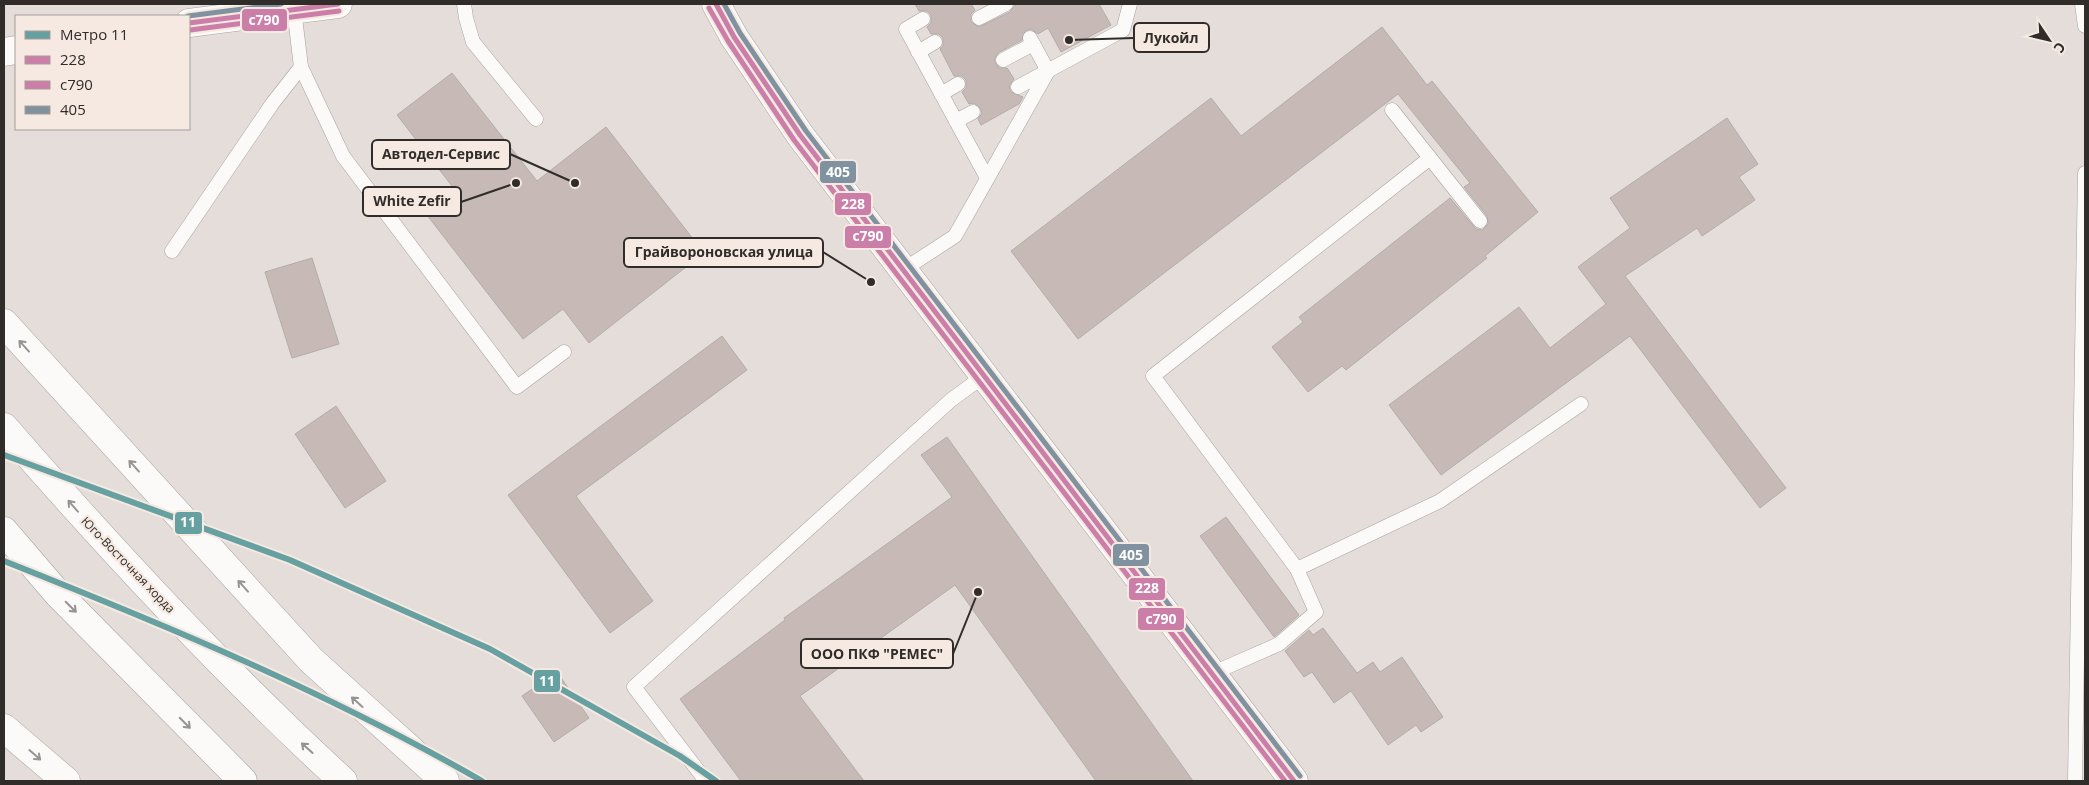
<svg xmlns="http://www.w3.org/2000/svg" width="2089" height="785" viewBox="0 0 2089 785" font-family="'Open Sans',sans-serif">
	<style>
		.building { fill: #c7bab6; stroke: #b2adaa }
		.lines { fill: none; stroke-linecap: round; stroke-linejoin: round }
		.service-casing { stroke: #a8a3a0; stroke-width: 15 }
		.secondary-casing { stroke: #a8a3a0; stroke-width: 29 }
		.primary-casing { stroke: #a8a3a0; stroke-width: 29 }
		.service { stroke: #fbfaf9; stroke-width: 14 }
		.secondary { stroke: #fbfaf9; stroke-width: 28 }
		.primary { stroke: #fbfaf9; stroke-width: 28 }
		.bus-1-casing { stroke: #f5e9e1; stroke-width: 9 }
		.bus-2-casing { stroke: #f5e9e1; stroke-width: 9 }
		.bus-3-casing { stroke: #f5e9e1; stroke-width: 9 }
		.bus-1 { stroke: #cb7ea8; stroke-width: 5 }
		.bus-2 { stroke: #cb7ea8; stroke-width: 5 }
		.bus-3 { stroke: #80929f; stroke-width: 5 }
		.metro-1-casing { stroke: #f5e9e1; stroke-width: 10 }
		.metro-1 { stroke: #66a0a1; stroke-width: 6 }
		.oneway { stroke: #969391 }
		.labels { text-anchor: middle; stroke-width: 4.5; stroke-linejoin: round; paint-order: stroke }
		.street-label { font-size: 12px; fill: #302c29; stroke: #f5e9e1 }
		.leader { fill: none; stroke: #302c29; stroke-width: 2 }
		.callout-dot { fill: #302c29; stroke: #f5e9e1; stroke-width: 2 }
		.callout { fill: #f5e9e1; stroke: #302c29; stroke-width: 2 }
		.callout-label { font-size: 14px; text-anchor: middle; font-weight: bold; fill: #302c29 }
		.line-badge { stroke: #f5e9e1; stroke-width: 2 }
		.badge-label { font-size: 14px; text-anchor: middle; font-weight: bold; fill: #fff }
	</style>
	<rect width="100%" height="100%" fill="#e4ddd9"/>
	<g class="building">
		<polygon points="915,4 971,4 975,10 971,14 971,22 979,27 1010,12 1016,4 1099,4 1111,25 1061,52 1048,28 1038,34 1031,29 1025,31 1022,40 998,53 994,60 999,68 1007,68 1014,79 1009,86 1011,92 1023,97 1019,104 981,125 978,119 982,113 980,108 974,103 969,104 962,92 966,88 966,80 962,76 954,76 940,49 943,46 943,38 939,34 931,34 927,27 931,23 931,15 927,11 919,11"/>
		<polygon points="1382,27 1427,85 1432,81 1538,212 1485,256 1487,258 1346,370 1342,366 1308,392 1272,347 1303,322 1299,317 1450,198 1476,229 1482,230 1488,224 1487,216 1464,187 1470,183 1398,94 1078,339 1011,251 1211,98 1241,136"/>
		<polygon points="452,73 537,181 606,127 704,253 589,343 563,309 523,339 423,210 452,186 397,115"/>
		<polygon points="1727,118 1758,164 1739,177 1755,200 1702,236 1697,228 1625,276 1786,488 1760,508 1630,336 1441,475 1389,405 1519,307 1550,348 1606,304 1578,267 1630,228 1610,198"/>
		<polygon points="312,258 339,344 292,358 265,272"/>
		<polygon points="722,336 747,370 576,496 653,601 610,633 508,495"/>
		<polygon points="336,406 386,481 345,508 295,434"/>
		<polygon points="947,437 977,479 1193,781 1096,781 955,585 800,696 864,781 741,781 680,699 785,620 784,618 952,497 921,455"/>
		<polygon points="1226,517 1299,615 1274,637 1200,536"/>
		<polygon points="1323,628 1357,673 1373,662 1380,672 1402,657 1443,717 1421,732 1416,725 1388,745 1351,691 1334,703 1312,672 1304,677 1285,651 1309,630 1313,635"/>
		<polygon points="557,672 589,718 554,742 522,696"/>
	</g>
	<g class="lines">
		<g class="service-casing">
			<g id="service">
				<polyline points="464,4 466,18 473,42 536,119"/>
				<polyline points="2082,4 2085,26"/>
				<polyline points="294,9 301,67 343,156 517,387 564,352"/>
				<polyline points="979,18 1006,4"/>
				<polyline points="923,19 906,29 987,178"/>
				<polyline points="918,52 935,42"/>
				<polyline points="1003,60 1033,44"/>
				<polyline points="1018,87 1123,30 1130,4"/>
				<polyline points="941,94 958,84"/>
				<polyline points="1392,110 1430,158"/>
				<polyline points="956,121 973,112"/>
				<polyline points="172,251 272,104 301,67"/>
				<polyline points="903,270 955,236 1048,71 1030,38"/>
				<polyline points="1297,569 1440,501 1581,404"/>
				<polyline points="1213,673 1279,644 1316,612 1297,569 1153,376 1430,158 1480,221"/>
				<polyline points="706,781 634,687 951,400 985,375"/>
				<polyline points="2075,781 2085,173"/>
			</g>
		</g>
		<g class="secondary-casing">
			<g id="secondary">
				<polyline points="716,4 734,37 800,135 1294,781"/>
				<polyline points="189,23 338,4"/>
				<polyline points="4,52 16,50"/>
				<polyline points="4,323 311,660 445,781"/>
				<polyline points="4,728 66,781"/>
			</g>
		</g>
		<g class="primary-casing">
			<g id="primary">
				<path d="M4,427C111,550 223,671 343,781"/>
				<polyline points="4,531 58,594 243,781"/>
			</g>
		</g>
		<use href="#service" class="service"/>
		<use href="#secondary" class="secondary"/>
		<use href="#primary" class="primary"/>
		<g class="bus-1-casing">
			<g id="bus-1">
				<polyline points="716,4 734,37 800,135 1294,781"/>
				<polyline points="189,23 338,4"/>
			</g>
		</g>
		<g class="bus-2-casing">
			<g id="bus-2">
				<polyline points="709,8 728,41 794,140 1285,781"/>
				<polyline points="190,30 339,11"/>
			</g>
		</g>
		<g class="bus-3-casing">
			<g id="bus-3">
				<polyline points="724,4 740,33 806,131 1300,776"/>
				<polyline points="188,16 281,4"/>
			</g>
		</g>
		<use href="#bus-1" class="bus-1"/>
		<use href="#bus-2" class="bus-2"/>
		<use href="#bus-3" class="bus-3"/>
		<g class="metro-1-casing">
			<g id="metro-1">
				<polyline points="4,455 290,560 490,649 680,756 716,781"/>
				<path d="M4,561C168,626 329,693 482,781"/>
			</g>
		</g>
		<use href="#metro-1" class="metro-1"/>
	</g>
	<defs><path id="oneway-shaft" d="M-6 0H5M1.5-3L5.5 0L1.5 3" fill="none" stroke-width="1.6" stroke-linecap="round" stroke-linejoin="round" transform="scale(1.25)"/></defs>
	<g class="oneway">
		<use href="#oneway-shaft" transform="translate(24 346) rotate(-132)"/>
		<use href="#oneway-shaft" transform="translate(134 466) rotate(-132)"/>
		<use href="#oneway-shaft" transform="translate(73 506) rotate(-131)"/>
		<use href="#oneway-shaft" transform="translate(243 586) rotate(-132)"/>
		<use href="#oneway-shaft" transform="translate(71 607) rotate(45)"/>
		<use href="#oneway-shaft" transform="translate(357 702) rotate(-138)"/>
		<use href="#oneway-shaft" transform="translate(185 723) rotate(45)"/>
		<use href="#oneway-shaft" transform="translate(307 748) rotate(-138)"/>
		<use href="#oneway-shaft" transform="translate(35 755) rotate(41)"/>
	</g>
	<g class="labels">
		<g class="street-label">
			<text transform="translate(128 565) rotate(46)" y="4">Юго-Восточная хорда</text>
		</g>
	</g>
	<path class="leader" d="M1069 40L1134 38M575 183L510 154M516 183L461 202M871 282L823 252M978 592L953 654"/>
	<g class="callout-dot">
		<circle cx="1069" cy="40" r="5"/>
		<circle cx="575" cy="183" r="5"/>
		<circle cx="516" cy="183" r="5"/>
		<circle cx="871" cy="282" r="5"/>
		<circle cx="978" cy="592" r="5"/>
	</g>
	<g class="callout">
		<rect x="1134" y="23" width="75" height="29" rx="5"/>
		<rect x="372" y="140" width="138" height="29" rx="5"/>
		<rect x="363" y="187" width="98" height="29" rx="5"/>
		<rect x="624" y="238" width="199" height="29" rx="5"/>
		<rect x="801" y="639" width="152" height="29" rx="5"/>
	</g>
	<g class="callout-label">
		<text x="1171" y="43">Лукойл</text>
		<text x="441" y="159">Автодел-Сервис</text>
		<text x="412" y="206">White Zefir</text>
		<text x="724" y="257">Грайвороновская улица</text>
		<text x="877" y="659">ООО ПКФ "РЕМЕС"</text>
	</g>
	<g class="line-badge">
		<rect x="241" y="8" width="47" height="24" rx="5" fill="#cb7ea8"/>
		<rect x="819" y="160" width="38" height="24" rx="5" fill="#80929f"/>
		<rect x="834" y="192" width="38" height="24" rx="5" fill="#cb7ea8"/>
		<rect x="844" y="225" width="48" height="24" rx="5" fill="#cb7ea8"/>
		<rect x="174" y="511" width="29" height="24" rx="5" fill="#66a0a1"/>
		<rect x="1112" y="543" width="38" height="24" rx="5" fill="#80929f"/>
		<rect x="1128" y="577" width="38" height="24" rx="5" fill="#cb7ea8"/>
		<rect x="1137" y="607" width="48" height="24" rx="5" fill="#cb7ea8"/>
		<rect x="533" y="669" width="28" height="24" rx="5" fill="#66a0a1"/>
	</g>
	<g class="badge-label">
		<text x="264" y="25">с790</text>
		<text x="838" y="177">405</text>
		<text x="853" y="209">228</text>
		<text x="868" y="241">с790</text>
		<text x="188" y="527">11</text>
		<text x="1131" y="560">405</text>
		<text x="1147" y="593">228</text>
		<text x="1161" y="624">с790</text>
		<text x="547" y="686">11</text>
	</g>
	<rect width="2089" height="785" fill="none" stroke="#302c29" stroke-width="10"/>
	<rect x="15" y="15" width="175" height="115" fill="#f5e9e1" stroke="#a69d97"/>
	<rect x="25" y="31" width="25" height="8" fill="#66a0a1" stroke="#a69d97"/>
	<text x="60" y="40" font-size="15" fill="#302c29">Метро 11</text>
	<rect x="25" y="56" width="25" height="8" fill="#cb7ea8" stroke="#a69d97"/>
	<text x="60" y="65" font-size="15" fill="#302c29">228</text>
	<rect x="25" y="81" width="25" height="8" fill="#cb7ea8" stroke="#a69d97"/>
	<text x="60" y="90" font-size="15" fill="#302c29">с790</text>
	<rect x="25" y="106" width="25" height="8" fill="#80929f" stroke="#a69d97"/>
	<text x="60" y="115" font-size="15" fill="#302c29">405</text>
	<g transform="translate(2049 40) rotate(125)" stroke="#f5e9e1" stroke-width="4" paint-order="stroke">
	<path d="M0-4L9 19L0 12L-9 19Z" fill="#302c29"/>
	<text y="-8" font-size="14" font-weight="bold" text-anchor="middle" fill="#302c29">С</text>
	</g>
</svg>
